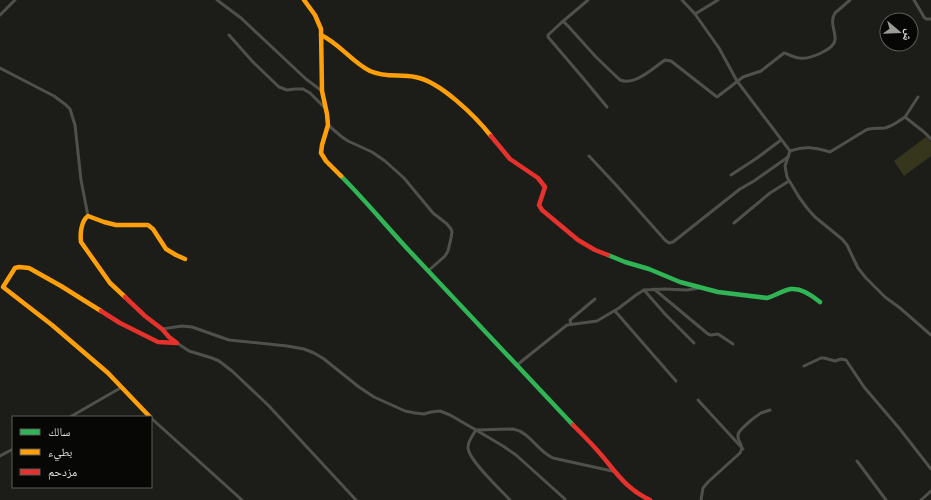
<svg xmlns="http://www.w3.org/2000/svg" width="931" height="500" viewBox="0 0 931 500" font-family="Ubuntu,'Noto Naskh Arabic',sans-serif">
	<style>
		.green { fill: #36361d }
		.lines { fill: none; stroke-linecap: round; stroke-linejoin: round }
		.street { stroke: #50504b; stroke-width: 3 }
		.fast { stroke: #30b455; stroke-width: 4.5 }
		.slow { stroke: #ff9f0a; stroke-width: 4.5 }
		.jam { stroke: #e5322d; stroke-width: 4.5 }
	</style>
	<rect width="100%" height="100%" fill="#1c1c18"/>
	<polygon class="green" points="926,137 931,142 931,156 904,176 894,161"/>
	<g class="lines">
		<g class="street">
			<polyline points="217,0 241,18 306,79 322,91"/>
			<polyline points="588,0 561,23 548,35 548,37 583,78 607,107"/>
			<polyline points="682,0 695,14 719,48 737,81 790,151 785,166 787,177 799,197 807,208 815,217 842,239 847,245 858,268 866,278 885,297 900,308 931,335"/>
			<polyline points="914,0 924,17 926,19 931,19"/>
			<polyline points="695,14 718,0"/>
			<polyline points="0,15 15,0"/>
			<path d="M563,21L569,27L596,57L620,80C635,86 653,68 665,60L671,61L717,97L743,77L761,71L784,53C789,54 794,58 799,58C808,60 834,50 835,40C836,31 829,22 835,13L850,0"/>
			<polyline points="229,35 253,62 279,87 287,90 295,89 303,89 310,93 324,107"/>
			<polyline points="0,68 54,96 66,105 70,109 75,125 81,180 88,216"/>
			<polyline points="905,117 918,97"/>
			<polyline points="328,125 342,137 348,141 372,152 385,161 404,178 433,213 447,224 451,229 452,232 451,238 448,251 445,256 428,271"/>
			<path d="M790,151C805,146 814,147 830,152L866,130C872,127 879,129 885,128C893,126 899,121 905,117L924,132L931,139"/>
			<polyline points="589,156 617,186 665,240 669,243 673,242 740,189 754,181 788,157"/>
			<polyline points="731,175 757,158 781,140"/>
			<polyline points="734,223 770,193 789,181"/>
			<polyline points="654,289 708,334 711,335 718,334 733,344"/>
			<polyline points="644,290 665,314 694,343"/>
			<polyline points="615,311 642,342 676,381"/>
			<polyline points="571,324 570,320 595,299"/>
			<path d="M162,329L182,326L192,327L229,340L287,346L304,349L314,353L324,359L359,387L374,397L405,411L415,413L424,414L431,412L440,411L450,415L476,430L513,429C530,432 537,451 553,458L612,471"/>
			<polyline points="177,343 189,351 212,358 219,361 232,371 268,405 356,500"/>
			<polyline points="517,365 567,325 597,321 619,308 636,295 644,290 665,289 687,290 699,288"/>
			<polyline points="804,366 821,358 824,358 835,361 841,359 846,360 864,387 899,428 931,469"/>
			<polyline points="698,400 743,449"/>
			<polyline points="70,417 122,387"/>
			<polyline points="151,418 242,500"/>
			<polyline points="0,456 13,449"/>
			<polyline points="857,461 886,500"/>
			<path d="M510,500C502,491 467,459 468,447C468,441 473,435 476,430L503,446L516,455L565,499"/>
			<path d="M701,500L703,488L708,482L740,453C745,444 737,443 738,435C738,430 756,416 761,413C764,412 767,411 770,410"/>
			<polyline points="921,500 931,491"/>
		</g>
		<g class="fast">
			<path d="M341,176C368,203 391,232 417,259C469,315 521,370 573,425"/>
			<path d="M608,255L625,262L649,269L680,282L718,292L767,298C775,296 783,290 791,289C801,288 813,296 820,302"/>
		</g>
		<g class="slow">
			<polyline points="304,0 315,15 321,29 322,91 327,114 328,125 322,145 321,153 326,161 341,176"/>
			<path d="M321,35C340,44 352,62 370,71C386,78 399,74 415,77C440,81 476,117 491,136"/>
			<path d="M125,297L110,283L81,242C80,234 81,221 88,216L104,222L116,225H148L153,229L166,249L176,255L185,259"/>
			<polyline points="101,311 61,286 29,268 19,267 15,268 3,287 52,325 108,373 150,417"/>
		</g>
		<g class="jam">
			<polyline points="491,136 510,159 538,178 545,187 539,205 542,210 578,240 595,250 608,255"/>
			<polyline points="101,311 120,323 158,342 177,343 169,337 162,329 145,316 125,297"/>
			<path d="M573,425C581,433 589,441 597,450C615,470 624,488 650,500"/>
		</g>
	</g>
	<rect x="12" y="416" width="140" height="72" fill="#070705" stroke="#5d5d5b"/>
	<rect x="20" y="429" width="20" height="6" fill="#30b455" stroke="#5d5d5b"/>
	<text x="48" y="436" font-size="12" fill="#dfdfdb">سالك</text>
	<rect x="20" y="449" width="20" height="6" fill="#ff9f0a" stroke="#5d5d5b"/>
	<text x="48" y="456" font-size="12" fill="#dfdfdb">بطيء</text>
	<rect x="20" y="469" width="20" height="6" fill="#e5322d" stroke="#5d5d5b"/>
	<text x="48" y="476" font-size="12" fill="#dfdfdb">مزدحم</text>
	<g transform="translate(899 32) rotate(109)"><circle r="19" fill="#070705" stroke="#5d5d5b"/>
	<path d="M0-3L7 15L0 10L-7 15Z" fill="#9b9b97"/>
	<text y="-6" font-size="11" font-weight="bold" text-anchor="middle" fill="#dfdfdb">ش</text>
	</g>
</svg>
